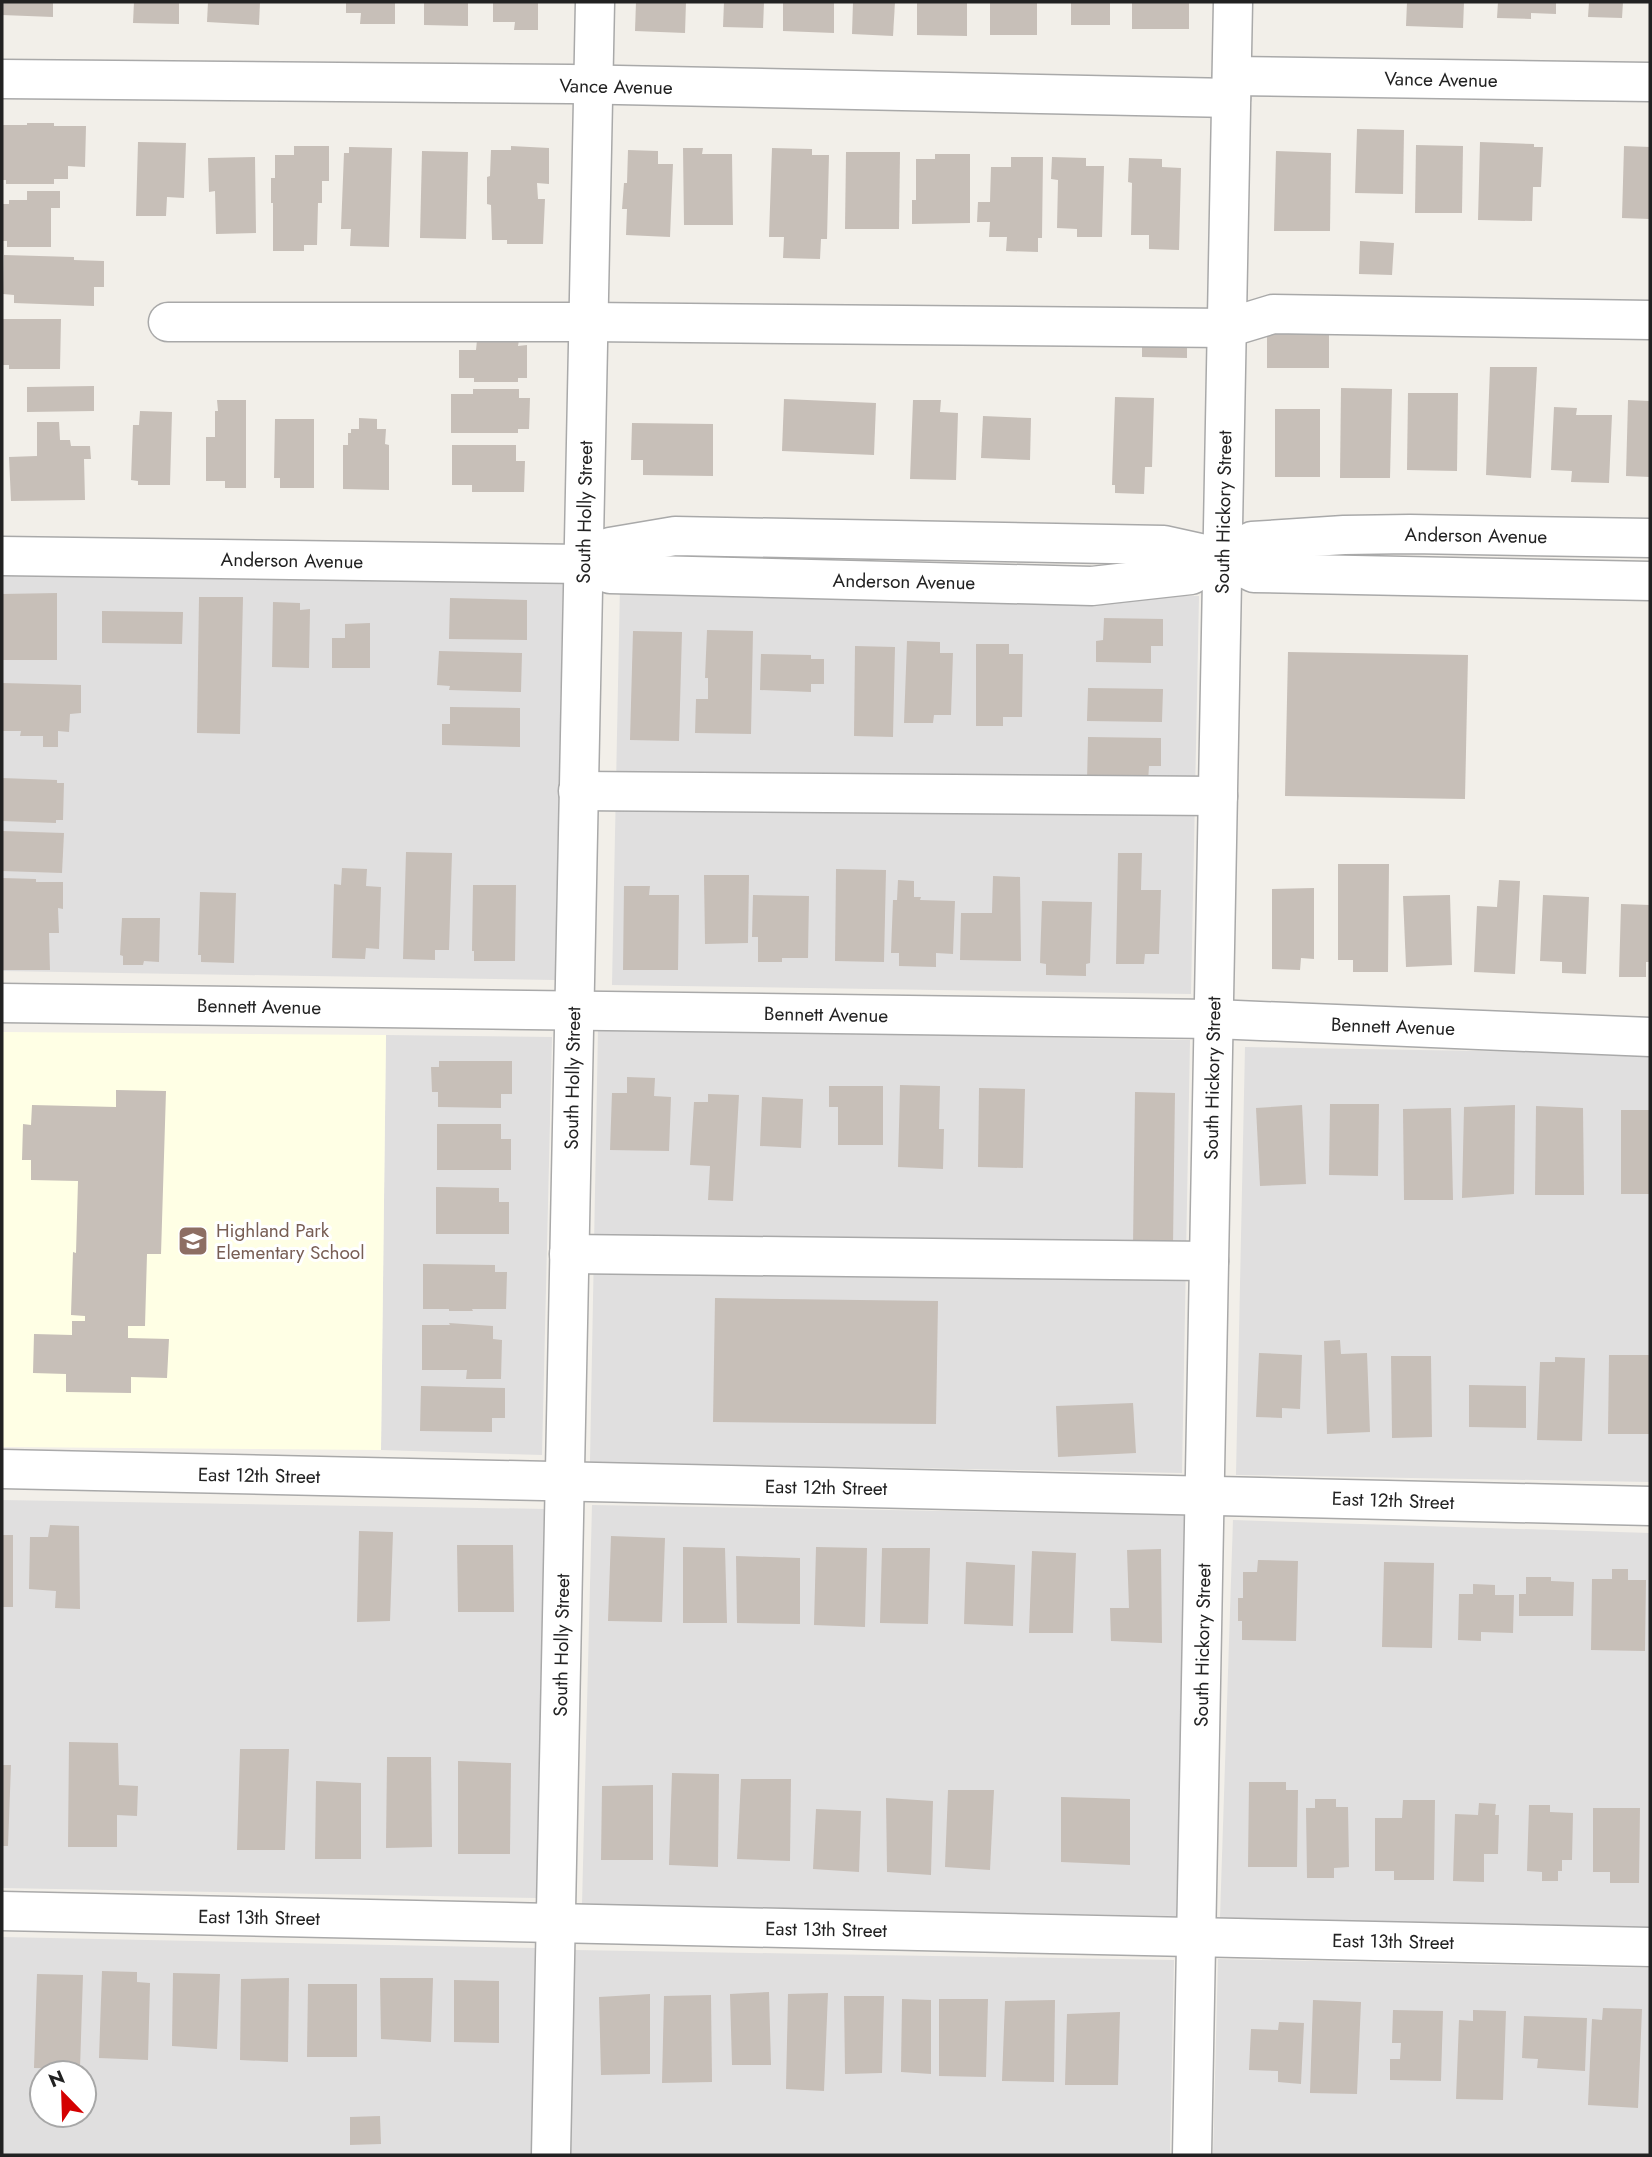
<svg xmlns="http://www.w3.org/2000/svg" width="1652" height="2157" viewBox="0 0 1652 2157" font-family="Jost,sans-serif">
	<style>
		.residential { fill: #e0dfdf; fill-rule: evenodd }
		.education { fill: #ffffe5 }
		.building { fill: #c7bfb8 }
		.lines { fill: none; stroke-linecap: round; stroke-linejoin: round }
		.minor-casing { stroke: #a9a9a9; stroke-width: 41 }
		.minor { stroke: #fff; stroke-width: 38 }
		.labels { text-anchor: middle; stroke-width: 6; stroke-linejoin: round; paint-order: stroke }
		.street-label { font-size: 19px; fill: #222; stroke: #fff }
		.education-label { font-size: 19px; fill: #785e54; stroke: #fff; text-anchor: start }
	</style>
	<rect width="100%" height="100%" fill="#f2efe9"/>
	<g class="residential">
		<polygon points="2,572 563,582 555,980 2,971"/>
		<polygon points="620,586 1199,596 1191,994 612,985"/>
		<polygon points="598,1030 1190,1040 1182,1473 590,1462"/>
		<polygon points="386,1035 552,1037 542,1455 381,1450"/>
		<polygon points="1245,1047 1650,1054 1650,1482 1236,1475"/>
		<polygon points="2,1500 546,1509 537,1898 2,1888"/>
		<polygon points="592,1505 1185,1515 1176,1916 582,1905"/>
		<polygon points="1233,1520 1650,1533 1650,1931 1220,1918"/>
		<path d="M2,1937L536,1948L531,2155H2ZM42,2073H84V2115H42Z"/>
		<polygon points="575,1950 1174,1960 1170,2155 571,2155"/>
		<polygon points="1218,1959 1650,1968 1650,2155 1213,2155"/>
	</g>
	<polygon class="education" points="2,1032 386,1035 381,1450 2,1447"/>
	<g class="building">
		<polygon points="2,2 53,2 53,17 2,15"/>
		<polygon points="134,2 179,2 179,24 133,23"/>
		<polygon points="208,2 260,2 259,25 207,22"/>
		<polygon points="346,2 395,2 395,24 360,24 361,13 346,13"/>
		<polygon points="424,2 468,2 468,26 424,25"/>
		<polygon points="493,2 538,2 538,30 514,30 515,22 493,22"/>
		<polygon points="636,2 686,2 685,33 635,31"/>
		<polygon points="724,2 764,2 763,28 723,27"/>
		<polygon points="783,2 834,2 834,33 783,31"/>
		<polygon points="853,2 895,2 893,36 852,34"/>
		<polygon points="917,2 967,2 967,36 917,35"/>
		<rect x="990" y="2" width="47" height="33"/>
		<rect x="1071" y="2" width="39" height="23"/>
		<rect x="1132" y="2" width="57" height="27"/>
		<polygon points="1407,2 1464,2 1463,28 1406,26"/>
		<polygon points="1498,2 1556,2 1556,14 1531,13 1531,19 1497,18"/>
		<polygon points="1589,2 1623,2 1622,18 1588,17"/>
		<polygon points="27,123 54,123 54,126 86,126 85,167 68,166 68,179 54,179 54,184 6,184 6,180 2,180 2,125 27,125"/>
		<polygon points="1357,129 1404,130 1403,194 1355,193"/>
		<polygon points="138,142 186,143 184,198 167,197 166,216 136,216"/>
		<polygon points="1480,142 1534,144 1534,147 1543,147 1541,187 1533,187 1532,221 1478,220"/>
		<polygon points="1416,145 1463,146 1462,213 1415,213"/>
		<polygon points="294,146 329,146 329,181 322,181 322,203 318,203 317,245 304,245 304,251 273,251 273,203 271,203 271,178 275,178 275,155 294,155"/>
		<polygon points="511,146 549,148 549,184 537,183 538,199 545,199 543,244 507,244 507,240 492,240 491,205 487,204 487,177 490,176 491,150 511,150"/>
		<polygon points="1624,146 1650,147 1650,219 1622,218"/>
		<polygon points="349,147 392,148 389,247 350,246 351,229 341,229 344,153 349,153"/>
		<polygon points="683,148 703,148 702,154 732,154 733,225 684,225"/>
		<polygon points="772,148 812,149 812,155 829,155 827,239 821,239 820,259 783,258 784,237 769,237"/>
		<polygon points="628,150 658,151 658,164 673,164 670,237 626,235 627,209 622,209 624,183 627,183"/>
		<polygon points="422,151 468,152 466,239 420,238"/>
		<polygon points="1276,151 1331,153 1330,231 1274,231"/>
		<polygon points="846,152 900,152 899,229 845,229"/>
		<polygon points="935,154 970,154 970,223 912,224 912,200 916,200 916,159 935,159"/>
		<polygon points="255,157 256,233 216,234 215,191 209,192 208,158"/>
		<polygon points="1011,157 1043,157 1042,238 1038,238 1038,252 1006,251 1007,237 989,237 990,222 977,222 978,202 990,202 991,167 1011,167"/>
		<polygon points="1052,157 1086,158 1086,166 1104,166 1102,237 1077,237 1077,229 1057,228 1058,180 1051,179"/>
		<polygon points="1129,158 1162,159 1162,167 1181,168 1179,250 1149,249 1149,235 1131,235 1132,183 1128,182"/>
		<polygon points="27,191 60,191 60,208 51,208 51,247 7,247 7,241 2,241 2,204 9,204 9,200 27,200"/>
		<polygon points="1360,241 1394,243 1392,275 1359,274"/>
		<polygon points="4,255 74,257 74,260 104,261 104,287 94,287 94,306 14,303 14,295 3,294"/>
		<polygon points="2,319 61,319 60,369 9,369 9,365 2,365"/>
		<rect x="1267" y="329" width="62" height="39"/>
		<polygon points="1142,338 1187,339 1187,358 1142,357"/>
		<polygon points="477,340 519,340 518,346 527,345 527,378 518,378 518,382 474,382 474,378 459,378 459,350 476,350"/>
		<polygon points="1490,367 1537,367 1531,478 1486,475"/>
		<polygon points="94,386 94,411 27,412 27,387"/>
		<polygon points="1341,388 1392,389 1390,478 1340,478"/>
		<polygon points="473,389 519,389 519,398 530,398 529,429 518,429 518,433 451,433 451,394 473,394"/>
		<polygon points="1408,393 1458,393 1457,471 1407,470"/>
		<polygon points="1115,397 1154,398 1152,467 1145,467 1144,494 1115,493 1115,485 1112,485"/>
		<polygon points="784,399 876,403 874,455 782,451"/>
		<polygon points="217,400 246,400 246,488 225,488 225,481 206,481 206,437 215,437 215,411 218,411"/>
		<polygon points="913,400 941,400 940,412 958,413 956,480 910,479"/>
		<polygon points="1628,400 1650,401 1650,477 1626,476"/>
		<polygon points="1554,407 1577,408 1576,415 1612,415 1609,483 1571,482 1572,471 1551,470"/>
		<rect x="1275" y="409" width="45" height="68"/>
		<polygon points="140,411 172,412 170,485 138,485 138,481 131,480 133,425 139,425"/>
		<polygon points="983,416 1031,418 1030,460 981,458"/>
		<polygon points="359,418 377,419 377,429 386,429 385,444 389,445 389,490 343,489 343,445 348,445 348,433 351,433 351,429 359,429"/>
		<polygon points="275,419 314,419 314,488 280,488 280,478 274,478"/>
		<polygon points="37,422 59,422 60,440 70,440 71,446 90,446 91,459 84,459 85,500 11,501 9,457 37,456"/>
		<polygon points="632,423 713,424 713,476 643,475 643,460 631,460"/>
		<polygon points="452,445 516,445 516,461 525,461 524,492 472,492 472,485 452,485"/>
		<polygon points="57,593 57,660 2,660 2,594"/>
		<polygon points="199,597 243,597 240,734 197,733"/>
		<polygon points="450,598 527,600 527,640 449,639"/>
		<polygon points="273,602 300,603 300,610 310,609 309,668 272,667"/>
		<polygon points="102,611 183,612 182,644 102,643"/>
		<polygon points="1104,618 1163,619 1163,646 1151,646 1151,663 1096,662 1096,641 1103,640"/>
		<polygon points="370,623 370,668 332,668 332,638 345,638 345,624"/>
		<polygon points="707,630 753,631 751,734 695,733 696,699 708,699 708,678 705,678"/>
		<polygon points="633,631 682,632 679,741 630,740"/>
		<polygon points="907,641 940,642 940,653 953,653 951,715 934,715 933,723 904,723"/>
		<polygon points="976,644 1009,644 1009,654 1023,654 1022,717 1003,717 1003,726 976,726"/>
		<polygon points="855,646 895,647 893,737 854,736"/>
		<polygon points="439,651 522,653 521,692 449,690 450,686 437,685"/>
		<polygon points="1288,652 1468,655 1465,799 1285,796"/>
		<polygon points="761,654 811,655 811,659 824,659 824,684 811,684 811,692 760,690"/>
		<polygon points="2,683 81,685 81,713 70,714 69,732 58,731 58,747 43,747 43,736 20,736 21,731 2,731"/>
		<polygon points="1088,688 1163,689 1162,722 1087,721"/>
		<polygon points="450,707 520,708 520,747 442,745 442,724 450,724"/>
		<polygon points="1088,737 1161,738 1161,766 1149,766 1148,782 1087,781"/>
		<polygon points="2,778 57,780 57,783 64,783 63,820 56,820 56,823 2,821"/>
		<polygon points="2,831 64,833 62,873 2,871"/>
		<polygon points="406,852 452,853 449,950 435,950 435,960 403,959"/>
		<polygon points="1118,853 1142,853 1141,890 1161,890 1159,954 1145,954 1144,964 1116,964"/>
		<polygon points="1338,864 1389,864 1388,972 1353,972 1353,960 1338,960"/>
		<polygon points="342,868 367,869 366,886 381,887 379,949 366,948 365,959 332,958 334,884 341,885"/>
		<polygon points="836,869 886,870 884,962 835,961"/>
		<polygon points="704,875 749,875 748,943 705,944"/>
		<polygon points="993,876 1020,877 1021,961 960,960 961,913 992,913"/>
		<polygon points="2,878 36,879 36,882 63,882 63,909 58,908 59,933 49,933 50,970 2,970"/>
		<polygon points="898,880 914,881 914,897 921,897 920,900 955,901 953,954 936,953 936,967 899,966 899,953 891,953 893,900 897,900"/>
		<polygon points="1499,880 1520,881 1515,974 1474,972 1477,906 1497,907"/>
		<polygon points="473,885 516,885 515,961 474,961 474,951 472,951"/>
		<polygon points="624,886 650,886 649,895 679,895 678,970 623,970"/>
		<polygon points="1314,888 1314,959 1301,958 1300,970 1272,969 1272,889"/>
		<polygon points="200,892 236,893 234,963 201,962 201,955 198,955"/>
		<polygon points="753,895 809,896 808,958 782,958 782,962 758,962 758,937 752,937"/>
		<polygon points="1450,895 1452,965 1406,967 1403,896"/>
		<polygon points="1543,895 1589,897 1586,974 1562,973 1562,962 1540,961"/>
		<polygon points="1042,901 1092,902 1090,963 1086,964 1086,976 1046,975 1046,964 1040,963"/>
		<polygon points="1621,904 1650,905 1650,962 1646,962 1646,977 1619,977"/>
		<polygon points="122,918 160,918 159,962 144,961 143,965 123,965 123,956 120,955"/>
		<polygon points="439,1061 512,1061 512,1094 501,1094 501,1108 438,1107 438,1092 432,1092 431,1067 439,1067"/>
		<polygon points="627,1077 655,1078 654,1096 671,1097 669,1151 610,1150 612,1093 627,1093"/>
		<polygon points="900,1085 940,1086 939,1129 944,1129 943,1169 898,1167"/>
		<polygon points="829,1086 883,1086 883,1145 838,1145 838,1107 829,1107"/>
		<polygon points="979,1088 1025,1089 1023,1168 978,1167"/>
		<polygon points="116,1090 166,1091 161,1254 147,1254 145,1326 128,1326 128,1338 169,1339 167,1378 131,1377 131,1393 66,1392 66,1374 33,1373 34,1334 72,1335 72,1321 85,1321 85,1316 71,1315 73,1252 76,1253 78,1181 31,1180 31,1160 22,1160 23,1124 31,1125 32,1105 116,1107"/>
		<polygon points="1135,1092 1175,1093 1173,1246 1133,1246"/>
		<polygon points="708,1094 739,1095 733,1201 708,1200 710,1166 690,1165 694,1102 708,1102"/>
		<polygon points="762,1097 803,1099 801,1148 760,1146"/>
		<polygon points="1330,1104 1379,1104 1378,1176 1329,1175"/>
		<polygon points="1302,1105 1306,1184 1260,1186 1256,1108"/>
		<polygon points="1515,1105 1514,1194 1462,1198 1464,1107"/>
		<polygon points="1536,1106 1583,1108 1584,1195 1535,1195"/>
		<polygon points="1451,1108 1453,1200 1404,1200 1403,1109"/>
		<rect x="1621" y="1110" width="29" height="84"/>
		<polygon points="437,1124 501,1124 501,1139 511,1139 511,1170 437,1170"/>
		<polygon points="436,1187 499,1188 499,1202 509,1202 509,1234 436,1234"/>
		<polygon points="423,1264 495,1265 495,1272 507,1272 506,1309 472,1309 473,1311 449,1311 449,1309 423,1309"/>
		<polygon points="715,1298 938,1301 936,1424 713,1422"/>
		<polygon points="449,1323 493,1326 493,1339 502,1340 501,1379 466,1379 467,1370 422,1370 422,1325 450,1325"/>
		<polygon points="1340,1340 1341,1354 1367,1353 1370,1432 1327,1434 1324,1341"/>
		<polygon points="1259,1353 1302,1355 1300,1409 1282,1408 1282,1418 1256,1417"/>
		<polygon points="1609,1355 1650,1355 1650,1434 1608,1434"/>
		<polygon points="1391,1356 1431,1356 1432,1437 1392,1438"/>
		<polygon points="1555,1357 1585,1358 1582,1441 1537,1440 1540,1362 1555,1362"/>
		<polygon points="1469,1385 1526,1386 1526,1428 1469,1427"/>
		<polygon points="421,1386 505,1388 505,1418 492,1418 492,1432 420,1431"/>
		<polygon points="1133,1403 1136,1453 1058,1457 1056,1406"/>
		<polygon points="50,1525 79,1526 80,1609 55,1608 56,1591 29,1589 30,1537 48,1537"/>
		<polygon points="359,1531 393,1532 390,1621 357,1622"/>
		<rect x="2" y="1535" width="11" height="72"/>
		<polygon points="611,1536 665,1538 662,1622 608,1621"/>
		<polygon points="457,1545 513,1545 514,1612 458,1612"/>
		<polygon points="683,1547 725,1548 727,1623 683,1623"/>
		<polygon points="816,1547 867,1548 865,1627 814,1625"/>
		<polygon points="882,1548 930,1548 928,1624 880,1623"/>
		<polygon points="1161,1549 1162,1643 1111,1641 1110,1608 1129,1608 1127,1550"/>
		<polygon points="1032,1551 1076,1553 1073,1633 1029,1633"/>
		<polygon points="736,1556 800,1558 800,1624 737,1623"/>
		<polygon points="1258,1560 1298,1561 1296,1641 1242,1640 1242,1621 1238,1621 1238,1598 1243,1598 1243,1572 1257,1572"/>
		<polygon points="966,1562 1015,1565 1013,1626 964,1624"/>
		<polygon points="1384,1562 1434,1563 1432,1648 1382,1647"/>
		<polygon points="1612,1569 1628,1569 1628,1580 1646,1580 1645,1651 1591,1650 1592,1579 1612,1579"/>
		<polygon points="1526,1577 1551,1577 1551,1581 1574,1582 1573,1616 1519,1616 1519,1594 1526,1594"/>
		<polygon points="1473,1584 1495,1585 1495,1595 1514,1595 1513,1633 1481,1632 1481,1641 1458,1640 1459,1594 1473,1594"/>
		<polygon points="69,1742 118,1743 119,1785 138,1786 137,1816 117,1815 117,1847 68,1847"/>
		<polygon points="240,1749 289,1749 285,1850 237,1850"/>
		<polygon points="387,1757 431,1757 432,1847 386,1848"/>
		<polygon points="458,1761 511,1763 510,1854 458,1854"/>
		<polygon points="2,1765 11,1765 8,1846 2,1846"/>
		<polygon points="672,1773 719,1774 718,1867 669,1865"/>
		<polygon points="741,1779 791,1779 790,1861 737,1859"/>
		<polygon points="316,1781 361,1783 361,1859 315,1859"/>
		<polygon points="1249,1782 1286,1782 1286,1790 1298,1790 1297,1867 1248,1867"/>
		<polygon points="653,1785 653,1860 601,1860 602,1786"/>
		<polygon points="948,1790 994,1790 990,1870 945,1867"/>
		<polygon points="1061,1797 1130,1799 1130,1865 1061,1862"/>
		<polygon points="886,1798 933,1801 931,1875 887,1872"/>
		<polygon points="1315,1799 1336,1799 1336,1807 1348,1807 1349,1867 1334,1868 1334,1878 1307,1878 1306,1808 1315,1808"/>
		<polygon points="1403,1800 1435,1800 1434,1880 1394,1880 1394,1871 1375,1871 1375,1818 1402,1818"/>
		<polygon points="1479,1803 1496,1804 1495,1815 1499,1815 1498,1854 1484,1854 1484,1882 1453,1881 1455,1814 1478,1815"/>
		<polygon points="1529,1805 1550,1805 1550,1812 1573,1813 1572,1860 1562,1860 1562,1871 1558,1871 1558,1881 1542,1881 1542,1872 1527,1871"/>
		<polygon points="1593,1808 1640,1808 1639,1883 1610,1883 1610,1872 1593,1872"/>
		<polygon points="816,1809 861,1811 859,1872 813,1869"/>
		<polygon points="102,1971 137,1972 137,1982 150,1983 148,2060 99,2058"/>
		<polygon points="173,1973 220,1974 217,2049 172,2046"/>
		<polygon points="37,1974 83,1975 80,2069 34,2068"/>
		<polygon points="289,1978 288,2062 240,2060 241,1979"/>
		<polygon points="380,1978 433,1978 431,2042 381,2039"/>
		<polygon points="454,1980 499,1981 499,2043 454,2042"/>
		<polygon points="308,1984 357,1984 357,2057 307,2057"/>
		<polygon points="769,1992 771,2065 732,2065 730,1994"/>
		<polygon points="828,1993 824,2091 786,2089 788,1994"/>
		<polygon points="650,1994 650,2074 601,2075 599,1997"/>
		<polygon points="711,1995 712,2082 662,2083 664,1996"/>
		<polygon points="844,1996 884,1996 882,2073 845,2074"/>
		<polygon points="902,1999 931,2000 931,2074 901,2072"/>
		<polygon points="939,1999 988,1999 986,2077 939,2076"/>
		<polygon points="1055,2000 1054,2082 1002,2081 1005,2001"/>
		<polygon points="1313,2000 1361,2002 1357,2094 1310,2093"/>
		<polygon points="1603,2008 1642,2009 1638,2108 1588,2105 1592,2019 1602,2020"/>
		<polygon points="1393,2010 1443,2011 1441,2081 1390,2080 1390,2059 1400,2059 1401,2043 1392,2043"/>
		<polygon points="1473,2010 1506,2011 1503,2100 1456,2099 1459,2020 1473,2021"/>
		<polygon points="1120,2012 1118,2085 1065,2085 1067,2014"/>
		<polygon points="1524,2016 1587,2018 1585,2071 1537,2068 1538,2059 1522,2058"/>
		<polygon points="1279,2022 1304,2023 1301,2084 1278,2082 1278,2071 1249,2070 1251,2029 1278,2030"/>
		<polygon points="380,2116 381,2144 350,2145 350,2117"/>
	</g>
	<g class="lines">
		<g class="minor-casing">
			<g id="minor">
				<polyline points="1232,76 1650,82"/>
				<polyline points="2,79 570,84 1231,98"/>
				<polyline points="168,322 588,322 1227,328 1273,314 1650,320"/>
				<polyline points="2,556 583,564 610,574 1092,586 1191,575 1252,541 1344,535 1410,534 1650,538"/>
				<polyline points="583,564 610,547 675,536 1164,545 1223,558 1254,573 1650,581"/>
				<polyline points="578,791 1218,796"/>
				<polyline points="2,1003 1214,1019 1650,1037"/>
				<polyline points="569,1254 1209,1261"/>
				<path d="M2,1469C551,1482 1101,1492 1650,1506"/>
				<polyline points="2,1911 1650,1947"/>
				<polyline points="551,2155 595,2"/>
				<polyline points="1192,2155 1233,2"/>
			</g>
		</g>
		<use href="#minor" class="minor"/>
	</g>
	<defs>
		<g id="school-square" transform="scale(1.575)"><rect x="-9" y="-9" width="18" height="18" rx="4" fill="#8d6e63" stroke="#fff"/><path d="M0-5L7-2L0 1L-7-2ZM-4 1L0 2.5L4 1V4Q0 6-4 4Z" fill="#fff"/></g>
	</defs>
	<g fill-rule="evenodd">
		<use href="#school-square" x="193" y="1241"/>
	</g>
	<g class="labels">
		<g class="street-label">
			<text transform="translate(1441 79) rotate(1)" y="7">Vance Avenue</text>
			<text transform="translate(616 86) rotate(1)" y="7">Vance Avenue</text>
			<text transform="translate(584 512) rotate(-89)" y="7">South Holly Street</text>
			<text transform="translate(1223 512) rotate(-89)" y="7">South Hickory Street</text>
			<text transform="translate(1476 535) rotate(1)" y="7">Anderson Avenue</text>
			<text transform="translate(292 560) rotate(1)" y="7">Anderson Avenue</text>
			<text transform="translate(904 581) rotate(1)" y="7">Anderson Avenue</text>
			<text transform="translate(259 1006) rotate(1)" y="7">Bennett Avenue</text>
			<text transform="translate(826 1014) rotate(1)" y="7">Bennett Avenue</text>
			<text transform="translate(1393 1026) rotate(2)" y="7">Bennett Avenue</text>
			<text transform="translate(572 1078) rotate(-89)" y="7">South Holly Street</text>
			<text transform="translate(1212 1078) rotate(-89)" y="7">South Hickory Street</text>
			<text transform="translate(259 1475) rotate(1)" y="7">East 12th Street</text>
			<text transform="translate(826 1487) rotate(1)" y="7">East 12th Street</text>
			<text transform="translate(1393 1500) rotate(2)" y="7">East 12th Street</text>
			<text transform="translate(561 1645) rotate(-89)" y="7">South Holly Street</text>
			<text transform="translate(1202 1645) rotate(-89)" y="7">South Hickory Street</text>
			<text transform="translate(259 1917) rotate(1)" y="7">East 13th Street</text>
			<text transform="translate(826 1929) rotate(1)" y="7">East 13th Street</text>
			<text transform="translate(1393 1941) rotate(1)" y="7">East 13th Street</text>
		</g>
		<g class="education-label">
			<text x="216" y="1237">Highland Park<tspan x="216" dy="22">Elementary School</tspan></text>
		</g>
	</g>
	<rect width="1652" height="2157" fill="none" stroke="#222222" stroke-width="7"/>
	<g transform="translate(63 2094) rotate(337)"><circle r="33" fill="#ffffff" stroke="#a7a7a7" stroke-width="2"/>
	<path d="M0-5L12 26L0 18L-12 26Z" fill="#d40000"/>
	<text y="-10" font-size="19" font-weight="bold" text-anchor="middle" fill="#222222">N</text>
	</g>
</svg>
